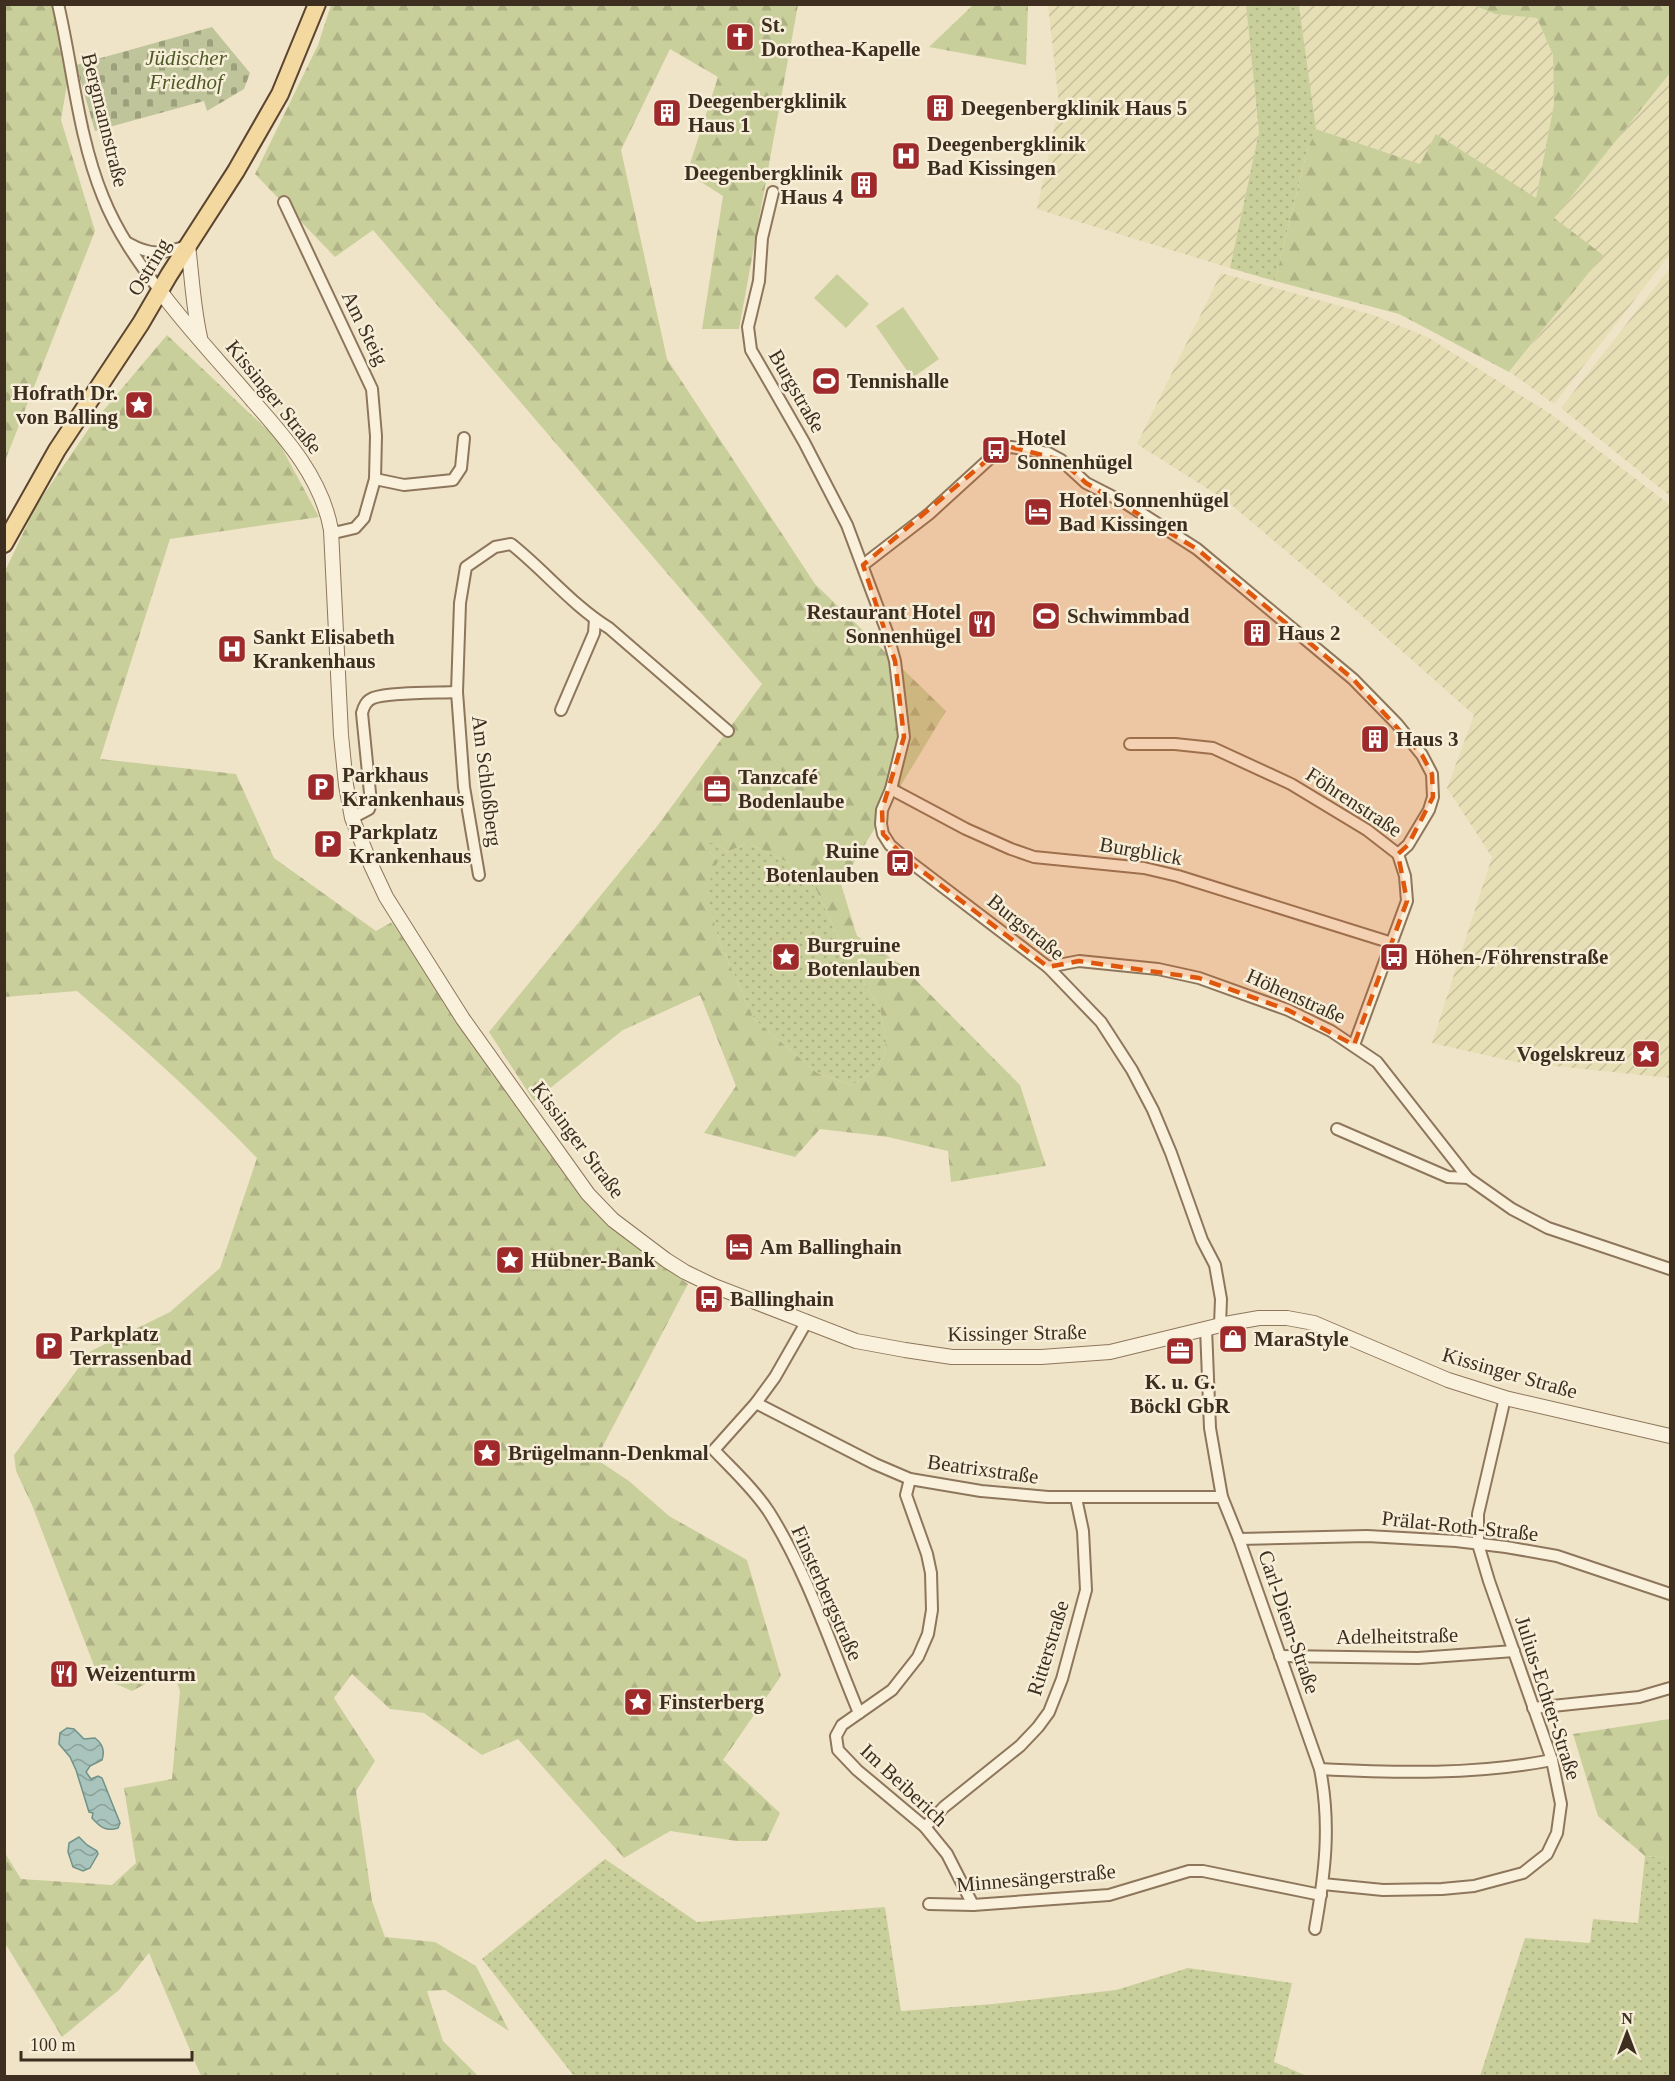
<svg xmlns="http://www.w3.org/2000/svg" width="1675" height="2081" viewBox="0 0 1675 2081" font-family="Georgia,serif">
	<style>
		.farmland { fill: url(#farmland-furrows) }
		.grass { fill: url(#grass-dots) }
		.forest { fill: url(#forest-firs); fill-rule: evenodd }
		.cemetery { fill: url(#cemetery-stones) }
		.pitch { fill: #c9cf9b }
		.water { fill: url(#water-waves); stroke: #6f938a; stroke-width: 1.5 }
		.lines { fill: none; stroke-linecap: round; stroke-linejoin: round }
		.minor-casing { stroke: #8d765c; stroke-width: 14 }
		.tertiary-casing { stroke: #8d765c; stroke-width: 16 }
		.primary-casing { stroke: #5b4430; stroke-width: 20 }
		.minor { stroke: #faf1dc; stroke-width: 10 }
		.tertiary { stroke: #faf1dc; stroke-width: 14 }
		.primary { stroke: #f3d9a0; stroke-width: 16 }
		.marked { fill: #df570d; fill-opacity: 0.2; stroke: #df570d; stroke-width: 4.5; stroke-dasharray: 12 8; stroke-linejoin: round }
		.labels { text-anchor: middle; stroke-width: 5; stroke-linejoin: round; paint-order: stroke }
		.poi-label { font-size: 21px; font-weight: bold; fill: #3d2e20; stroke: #f7eed8; text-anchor: start }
		.park-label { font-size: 21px; font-style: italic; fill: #4d5a26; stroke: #f7eed8 }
		.street-label { font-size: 21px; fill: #3d2e20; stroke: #f7eed8 }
	</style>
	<defs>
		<pattern id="farmland-furrows" width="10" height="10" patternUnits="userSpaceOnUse" patternTransform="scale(1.5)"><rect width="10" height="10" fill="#e6deb5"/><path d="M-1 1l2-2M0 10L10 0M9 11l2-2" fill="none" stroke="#c6bf9b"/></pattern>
		<pattern id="grass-dots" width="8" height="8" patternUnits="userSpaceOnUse" patternTransform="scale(1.5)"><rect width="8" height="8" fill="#c9cf9b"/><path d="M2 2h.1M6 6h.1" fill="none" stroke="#aeb285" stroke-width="1.8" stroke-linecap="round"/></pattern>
		<pattern id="forest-firs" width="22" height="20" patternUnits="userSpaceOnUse" patternTransform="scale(1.5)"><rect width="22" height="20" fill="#c9cf9b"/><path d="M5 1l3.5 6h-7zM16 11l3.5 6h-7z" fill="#aeb285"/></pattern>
		<pattern id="cemetery-stones" width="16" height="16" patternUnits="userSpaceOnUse" patternTransform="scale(1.5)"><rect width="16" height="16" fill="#bfc49a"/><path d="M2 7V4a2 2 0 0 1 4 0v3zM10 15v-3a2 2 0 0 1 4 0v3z" fill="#9ca07d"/></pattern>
		<pattern id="water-waves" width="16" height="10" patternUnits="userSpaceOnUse" patternTransform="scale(1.5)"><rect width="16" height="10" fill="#a9c4bc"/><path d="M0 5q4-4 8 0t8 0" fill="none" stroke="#8ba098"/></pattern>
	</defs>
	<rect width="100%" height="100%" fill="#f0e4c8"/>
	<g class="farmland">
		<polygon points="1048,5 1246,5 1259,132 1230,268 1037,209 1059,105"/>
		<polygon points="1299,5 1473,5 1495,14 1537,18 1553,55 1554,104 1536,198 1436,135 1420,164 1316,129"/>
		<polygon points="1670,73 1670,254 1554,404 1510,372 1602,255 1553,218"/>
		<polygon points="1670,268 1670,496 1561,408"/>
		<polygon points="1221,273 1376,316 1429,338 1551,414 1670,505 1670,1078 1516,1062 1432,1043 1492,857 1447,788 1474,715 1359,613 1227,501 1137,444"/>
	</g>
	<g class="grass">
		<polygon points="1246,5 1299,5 1316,129 1307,151 1275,281 1230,268 1259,132"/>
		<polygon points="709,843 716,843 727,852 748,843 787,862 815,887 847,956 880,1008 886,1039 884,1057 873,1072 852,1085 817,1073 754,1019 718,938 705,890 718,861 709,851"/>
		<polygon points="1645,1856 1670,1858 1670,2076 1480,2076 1525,1938 1590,1943 1593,1919 1638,1923"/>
		<polygon points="605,1859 697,1922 885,1907 901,2011 993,2004 1116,1990 1188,1968 1292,1983 1274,2062 1307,2076 574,2076 482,1959"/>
	</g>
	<g class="forest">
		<polygon points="5,5 52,5 68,78 61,120 95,231 5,461"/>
		<path d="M331,5H798L739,329H702L723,196L687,173L718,77L670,49L621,150L667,359L815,584L946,711L841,884L857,936L900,964L1020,1085L1046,1166L951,1182L948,1151L888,1137L820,1129L795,1157L704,1133L736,1086L700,995L623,1030L534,1101L489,1032L655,829L762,684L373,230L335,257L255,174L318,45ZM709,843H716L727,852L748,843L787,862L815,887L847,956L880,1008L886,1039L884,1057L873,1072L852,1085L817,1073L754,1019L718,938L706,890L718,861L709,851Z"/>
		<polygon points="973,5 1028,5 1026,65 929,47"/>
		<polygon points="1473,5 1670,6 1670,73 1554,218 1603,255 1509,372 1399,314 1275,281 1307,151 1316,129 1420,164 1436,134 1536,198 1554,104 1553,55 1537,18 1495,14"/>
		<path d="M167,335L277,439L319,517L170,539L100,759L236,774L274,858L376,931L392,922L481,1056L581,1198L632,1244L688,1284L596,1459L629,1481L669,1516L747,1560L781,1676L723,1760L780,1813L767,1841H736L670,1831L624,1858L518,1739L482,1755L424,1713L390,1709L352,1674L334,1698L375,1761L356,1791L372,1901L385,1937L435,1942L476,1966L509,2031L445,1990L427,1991L443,2041L478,2076H201L149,1953L119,1990L62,2037L5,1943V1853L21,1879L112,1885L136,1863L124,1788L172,1779L180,1691L172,1670L132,1691L98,1676L32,1505L16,1471L14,1455L91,1351L170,1312L220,1268L257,1158C200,1099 139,1044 77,991L5,997V571L36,506L92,424Z"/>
		<polygon points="1670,1719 1670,1858 1645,1856 1598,1816 1573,1734"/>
	</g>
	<polygon class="cemetery" points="212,27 250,73 244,89 207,111 204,101 95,131 76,65"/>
	<g class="pitch">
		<polygon points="837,274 869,304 846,328 814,298"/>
		<polygon points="903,307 939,359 912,378 876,326"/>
	</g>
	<g class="water">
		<path d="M67,1728L74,1729L84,1739L95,1738C103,1744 105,1751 102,1760L90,1766L86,1772L91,1779L98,1776L102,1778L120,1823L118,1828C106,1832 100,1827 92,1818L93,1813L89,1812L76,1770L70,1757L59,1744L60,1733Z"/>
		<polygon points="79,1837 87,1845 97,1851 98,1854 90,1868 83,1871 73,1867 68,1852 69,1843"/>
	</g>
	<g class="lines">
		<g class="minor-casing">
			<g id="minor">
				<path d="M58,4C73,68 78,136 103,197C117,232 138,262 160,291"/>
				<polyline points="773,192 762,238 759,281 748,327 751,350 804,442 847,525 887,632 895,661 904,737 891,789 882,810 881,824 883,834 890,845 905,858 1048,967 1101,1022 1132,1070 1153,1110 1171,1153 1202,1240 1215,1265 1221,1299 1220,1325"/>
				<polyline points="284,202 372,389 376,436 375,479 364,518 355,528 338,532 331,530"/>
				<path d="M128,243C151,256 163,254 187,246"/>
				<polyline points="375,479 404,485 453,480 461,468 464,438"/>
				<polyline points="863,565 929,514 998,451 1011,447 1048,453 1061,460 1086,483 1127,504 1197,549 1353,679 1397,724 1422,755 1432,774 1433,797 1429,810 1408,845 1398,854"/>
				<polyline points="561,710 594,633 595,619"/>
				<polyline points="1130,744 1175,744 1213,748 1291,784 1367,830 1398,854 1405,876 1407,901 1354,1045"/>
				<polyline points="891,789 966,829 1011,849 1034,857 1144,868 1178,876 1392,943"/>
				<path d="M352,818L369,809L371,803L362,713C364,706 366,701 373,698C389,692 437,693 457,692"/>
				<path d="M479,875L464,787L457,692L460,603L466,567L495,547L511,544C544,570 573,606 609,628L728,731"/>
				<polyline points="1048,967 1079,961 1158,969 1199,978 1288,1010 1331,1031 1377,1062 1468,1178 1512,1209 1548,1228 1670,1269"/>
				<polyline points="1337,1129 1448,1177 1468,1178"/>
				<path d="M807,1321L775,1377L756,1403L714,1450C733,1470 754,1489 769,1512C808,1574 831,1646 859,1713"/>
				<path d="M1206,1328L1210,1428L1222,1497L1239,1539L1320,1769C1331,1825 1325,1873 1315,1929"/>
				<polyline points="756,1403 875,1464 910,1479 981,1491 1048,1497 1222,1497"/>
				<polyline points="910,1479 906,1495 927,1554 931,1573 932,1610 928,1634 918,1657 892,1690 842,1725 836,1736 838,1750 857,1770 925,1827 947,1854 973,1905"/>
				<polyline points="1239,1539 1367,1536 1456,1541 1506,1547 1557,1556 1670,1594"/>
				<polyline points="1280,1656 1418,1658 1514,1651"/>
				<polyline points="1533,1708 1639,1697 1670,1688"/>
				<path d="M1320,1769C1397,1773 1476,1775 1552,1760"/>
				<polyline points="925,1827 944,1807 1020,1746 1038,1727 1049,1712 1062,1679 1086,1590 1083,1531 1076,1498"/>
				<polyline points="1323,1884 1383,1890 1442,1889 1474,1886 1523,1873 1547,1854 1557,1833 1561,1804 1552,1760 1489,1581 1478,1544 1478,1514 1505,1398"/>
				<polyline points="929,1904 973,1905 1109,1895 1189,1871 1203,1871 1321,1895"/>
			</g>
		</g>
		<g class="tertiary-casing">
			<g id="tertiary">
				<path d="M188,246C192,276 193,307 200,337"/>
				<path d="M160,291C189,330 222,364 253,401C286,438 322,479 331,530L341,735L346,785L352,818L371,865L386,897L463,1019L588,1194L613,1220L666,1260L685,1272L714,1286L856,1341L905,1350L952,1357H1041L1110,1352L1225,1324L1259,1318H1287L1314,1323L1448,1380L1505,1398L1670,1436"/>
			</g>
		</g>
		<g class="primary-casing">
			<polyline id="primary" points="4,544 57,450 141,323 169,275 236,171 280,94 317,4"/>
		</g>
		<use href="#minor" class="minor"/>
		<use href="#tertiary" class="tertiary"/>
		<use href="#primary" class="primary"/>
	</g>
	<path class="marked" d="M1011,447L1061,460L1086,483L1197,549L1353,679L1422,755L1432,774L1433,797L1408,845L1398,854L1407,901L1354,1045L1288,1010L1199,978L1079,961L1048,967L905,858L883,834L882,810L904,737L895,661L863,565L998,451Z"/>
	<defs>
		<g id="church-square" transform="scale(1.5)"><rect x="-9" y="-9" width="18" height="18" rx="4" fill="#9e2a2b" stroke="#f7eed8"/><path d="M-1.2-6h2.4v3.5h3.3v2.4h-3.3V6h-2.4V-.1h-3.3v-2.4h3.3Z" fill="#fff"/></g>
		<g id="building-square" transform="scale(1.5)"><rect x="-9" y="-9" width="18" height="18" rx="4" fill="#9e2a2b" stroke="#f7eed8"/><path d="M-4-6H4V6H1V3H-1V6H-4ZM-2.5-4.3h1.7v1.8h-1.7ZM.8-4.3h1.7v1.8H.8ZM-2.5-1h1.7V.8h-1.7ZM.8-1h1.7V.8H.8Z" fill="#fff"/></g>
		<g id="hospital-square" transform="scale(1.5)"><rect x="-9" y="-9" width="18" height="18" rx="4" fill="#9e2a2b" stroke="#f7eed8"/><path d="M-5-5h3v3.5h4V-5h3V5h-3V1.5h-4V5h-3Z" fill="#fff"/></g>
		<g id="stadium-square" transform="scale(1.5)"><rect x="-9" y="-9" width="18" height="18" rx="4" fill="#9e2a2b" stroke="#f7eed8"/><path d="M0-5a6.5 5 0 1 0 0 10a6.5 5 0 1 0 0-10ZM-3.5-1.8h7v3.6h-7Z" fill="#fff"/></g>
		<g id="sight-square" transform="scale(1.5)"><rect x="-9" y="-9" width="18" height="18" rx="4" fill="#9e2a2b" stroke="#f7eed8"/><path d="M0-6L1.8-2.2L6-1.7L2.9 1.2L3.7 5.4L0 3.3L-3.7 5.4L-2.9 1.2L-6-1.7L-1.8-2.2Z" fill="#fff"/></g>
		<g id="bus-square" transform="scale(1.5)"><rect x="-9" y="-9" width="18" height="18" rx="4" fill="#9e2a2b" stroke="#f7eed8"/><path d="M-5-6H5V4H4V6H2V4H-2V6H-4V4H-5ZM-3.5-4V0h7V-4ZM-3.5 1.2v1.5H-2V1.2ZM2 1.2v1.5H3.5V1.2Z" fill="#fff"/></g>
		<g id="hotel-square" transform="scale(1.5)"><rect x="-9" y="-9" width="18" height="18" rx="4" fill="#9e2a2b" stroke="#f7eed8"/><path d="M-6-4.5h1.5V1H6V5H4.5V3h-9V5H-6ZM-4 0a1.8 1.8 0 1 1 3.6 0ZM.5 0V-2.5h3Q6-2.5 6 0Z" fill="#fff"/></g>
		<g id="restaurant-square" transform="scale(1.5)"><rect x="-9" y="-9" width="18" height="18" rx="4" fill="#9e2a2b" stroke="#f7eed8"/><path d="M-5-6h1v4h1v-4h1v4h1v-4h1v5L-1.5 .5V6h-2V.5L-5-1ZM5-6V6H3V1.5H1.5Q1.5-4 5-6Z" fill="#fff"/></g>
		<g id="parking-square" transform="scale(1.5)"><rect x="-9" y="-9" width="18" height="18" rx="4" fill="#9e2a2b" stroke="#f7eed8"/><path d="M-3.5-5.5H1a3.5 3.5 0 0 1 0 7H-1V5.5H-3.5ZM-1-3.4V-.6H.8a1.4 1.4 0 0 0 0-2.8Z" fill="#fff"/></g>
		<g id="office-square" transform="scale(1.5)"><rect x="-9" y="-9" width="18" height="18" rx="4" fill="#9e2a2b" stroke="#f7eed8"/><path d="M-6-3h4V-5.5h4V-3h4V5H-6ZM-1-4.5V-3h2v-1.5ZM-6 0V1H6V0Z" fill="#fff"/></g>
		<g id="shop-square" transform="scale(1.5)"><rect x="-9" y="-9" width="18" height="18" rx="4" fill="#9e2a2b" stroke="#f7eed8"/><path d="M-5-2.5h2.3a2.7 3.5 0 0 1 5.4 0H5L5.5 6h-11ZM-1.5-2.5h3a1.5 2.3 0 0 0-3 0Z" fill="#fff"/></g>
	</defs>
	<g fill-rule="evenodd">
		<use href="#church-square" x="740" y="37"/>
		<use href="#building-square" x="940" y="108"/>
		<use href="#building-square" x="667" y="113"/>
		<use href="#hospital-square" x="906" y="156"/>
		<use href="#building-square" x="864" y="185"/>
		<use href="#stadium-square" x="826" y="381"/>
		<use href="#sight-square" x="139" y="405"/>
		<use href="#bus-square" x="996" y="450"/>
		<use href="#hotel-square" x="1038" y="512"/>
		<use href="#stadium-square" x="1046" y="616"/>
		<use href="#restaurant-square" x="982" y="624"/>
		<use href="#building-square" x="1257" y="633"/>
		<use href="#hospital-square" x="232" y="649"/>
		<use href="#building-square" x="1375" y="739"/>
		<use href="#parking-square" x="321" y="787"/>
		<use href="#office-square" x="717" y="789"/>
		<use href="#parking-square" x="328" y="844"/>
		<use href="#bus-square" x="900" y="863"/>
		<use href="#sight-square" x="786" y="957"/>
		<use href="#bus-square" x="1394" y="957"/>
		<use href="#sight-square" x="1646" y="1054"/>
		<use href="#hotel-square" x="739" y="1247"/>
		<use href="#sight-square" x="510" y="1260"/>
		<use href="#bus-square" x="709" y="1299"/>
		<use href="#shop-square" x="1233" y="1339"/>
		<use href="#parking-square" x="49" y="1346"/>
		<use href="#office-square" x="1180" y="1351"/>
		<use href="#sight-square" x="487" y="1453"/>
		<use href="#restaurant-square" x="64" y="1674"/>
		<use href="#sight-square" x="638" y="1702"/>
	</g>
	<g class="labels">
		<g class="poi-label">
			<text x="761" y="32">St.<tspan x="761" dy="24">Dorothea-Kapelle</tspan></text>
			<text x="688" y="108">Deegenbergklinik<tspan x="688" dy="24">Haus 1</tspan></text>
			<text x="961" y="115">Deegenbergklinik Haus 5</text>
			<text x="927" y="151">Deegenbergklinik<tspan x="927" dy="24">Bad Kissingen</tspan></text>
			<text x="843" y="180" text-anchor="end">Deegenbergklinik<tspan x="843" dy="24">Haus 4</tspan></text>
			<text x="847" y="388">Tennishalle</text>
			<text x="118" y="400" text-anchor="end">Hofrath Dr.<tspan x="118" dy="24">von Balling</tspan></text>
			<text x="1017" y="445">Hotel<tspan x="1017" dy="24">Sonnenhügel</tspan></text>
			<text x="1059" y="507">Hotel Sonnenhügel<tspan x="1059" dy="24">Bad Kissingen</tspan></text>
			<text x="961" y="619" text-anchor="end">Restaurant Hotel<tspan x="961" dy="24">Sonnenhügel</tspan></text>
			<text x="1067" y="623">Schwimmbad</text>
			<text x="1278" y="640">Haus 2</text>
			<text x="253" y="644">Sankt Elisabeth<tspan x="253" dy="24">Krankenhaus</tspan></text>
			<text x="1396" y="746">Haus 3</text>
			<text x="342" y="782">Parkhaus<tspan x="342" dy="24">Krankenhaus</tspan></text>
			<text x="738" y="784">Tanzcafé<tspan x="738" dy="24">Bodenlaube</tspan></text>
			<text x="349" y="839">Parkplatz<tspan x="349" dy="24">Krankenhaus</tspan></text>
			<text x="879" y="858" text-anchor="end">Ruine<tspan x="879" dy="24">Botenlauben</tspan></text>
			<text x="807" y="952">Burgruine<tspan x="807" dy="24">Botenlauben</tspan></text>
			<text x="1415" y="964">Höhen-/Föhrenstraße</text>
			<text x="1625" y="1061" text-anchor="end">Vogelskreuz</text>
			<text x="760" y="1254">Am Ballinghain</text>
			<text x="531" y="1267">Hübner-Bank</text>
			<text x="730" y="1306">Ballinghain</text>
			<text x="70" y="1341">Parkplatz<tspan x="70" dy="24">Terrassenbad</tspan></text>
			<text x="1254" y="1346">MaraStyle</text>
			<text x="1180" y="1389" text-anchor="middle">K. u. G.<tspan x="1180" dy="24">Böckl GbR</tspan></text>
			<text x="508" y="1460">Brügelmann-Denkmal</text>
			<text x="85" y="1681">Weizenturm</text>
			<text x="659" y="1709">Finsterberg</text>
		</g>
		<g class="park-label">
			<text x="186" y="65">Jüdischer<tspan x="186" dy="24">Friedhof</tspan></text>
		</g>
		<g class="street-label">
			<text transform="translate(105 120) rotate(76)" y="7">Bergmannstraße</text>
			<text transform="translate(149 267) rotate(-59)" y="7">Ostring</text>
			<text transform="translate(365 328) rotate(64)" y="7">Am Steig</text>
			<text transform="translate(797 391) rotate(60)" y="7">Burgstraße</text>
			<text transform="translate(274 397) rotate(51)" y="7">Kissinger Straße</text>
			<text transform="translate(487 781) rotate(83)" y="7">Am Schloßberg</text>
			<text transform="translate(1354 802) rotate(33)" y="7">Föhrenstraße</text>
			<text transform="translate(1141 851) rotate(10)" y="7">Burgblick</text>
			<text transform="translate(1026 927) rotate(39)" y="7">Burgstraße</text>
			<text transform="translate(1296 996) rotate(24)" y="7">Höhenstraße</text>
			<text transform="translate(578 1140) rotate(53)" y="7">Kissinger Straße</text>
			<text transform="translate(1017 1333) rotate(-1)" y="7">Kissinger Straße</text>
			<text transform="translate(1510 1373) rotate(16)" y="7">Kissinger Straße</text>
			<text transform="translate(983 1469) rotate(8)" y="7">Beatrixstraße</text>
			<text transform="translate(1460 1526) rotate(6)" y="7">Prälat-Roth-Straße</text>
			<text transform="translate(827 1593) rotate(66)" y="7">Finsterbergstraße</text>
			<text transform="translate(1289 1622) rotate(71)" y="7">Carl-Diem-Straße</text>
			<text transform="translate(1397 1636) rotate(-1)" y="7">Adelheitstraße</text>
			<text transform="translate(1048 1648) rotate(-73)" y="7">Ritterstraße</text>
			<text transform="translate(1548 1698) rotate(72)" y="7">Julius-Echter-Straße</text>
			<text transform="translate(904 1785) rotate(43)" y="7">Im Beiberich</text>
			<text transform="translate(1036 1878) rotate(-5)" y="7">Minnesängerstraße</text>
		</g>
	</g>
	<rect width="1675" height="2081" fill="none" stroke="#3d2e20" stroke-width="12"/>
	<g transform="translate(1627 2033)" stroke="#f7eed8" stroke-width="4.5" paint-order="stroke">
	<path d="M0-4.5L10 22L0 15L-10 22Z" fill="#3d2e20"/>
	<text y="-9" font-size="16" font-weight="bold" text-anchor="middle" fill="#3d2e20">N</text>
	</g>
	<path d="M21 2051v9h171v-9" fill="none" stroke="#3d2e20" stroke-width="3"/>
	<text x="30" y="2051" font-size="18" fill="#3d2e20" stroke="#f7eed8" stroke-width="4.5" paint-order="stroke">100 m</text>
</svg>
